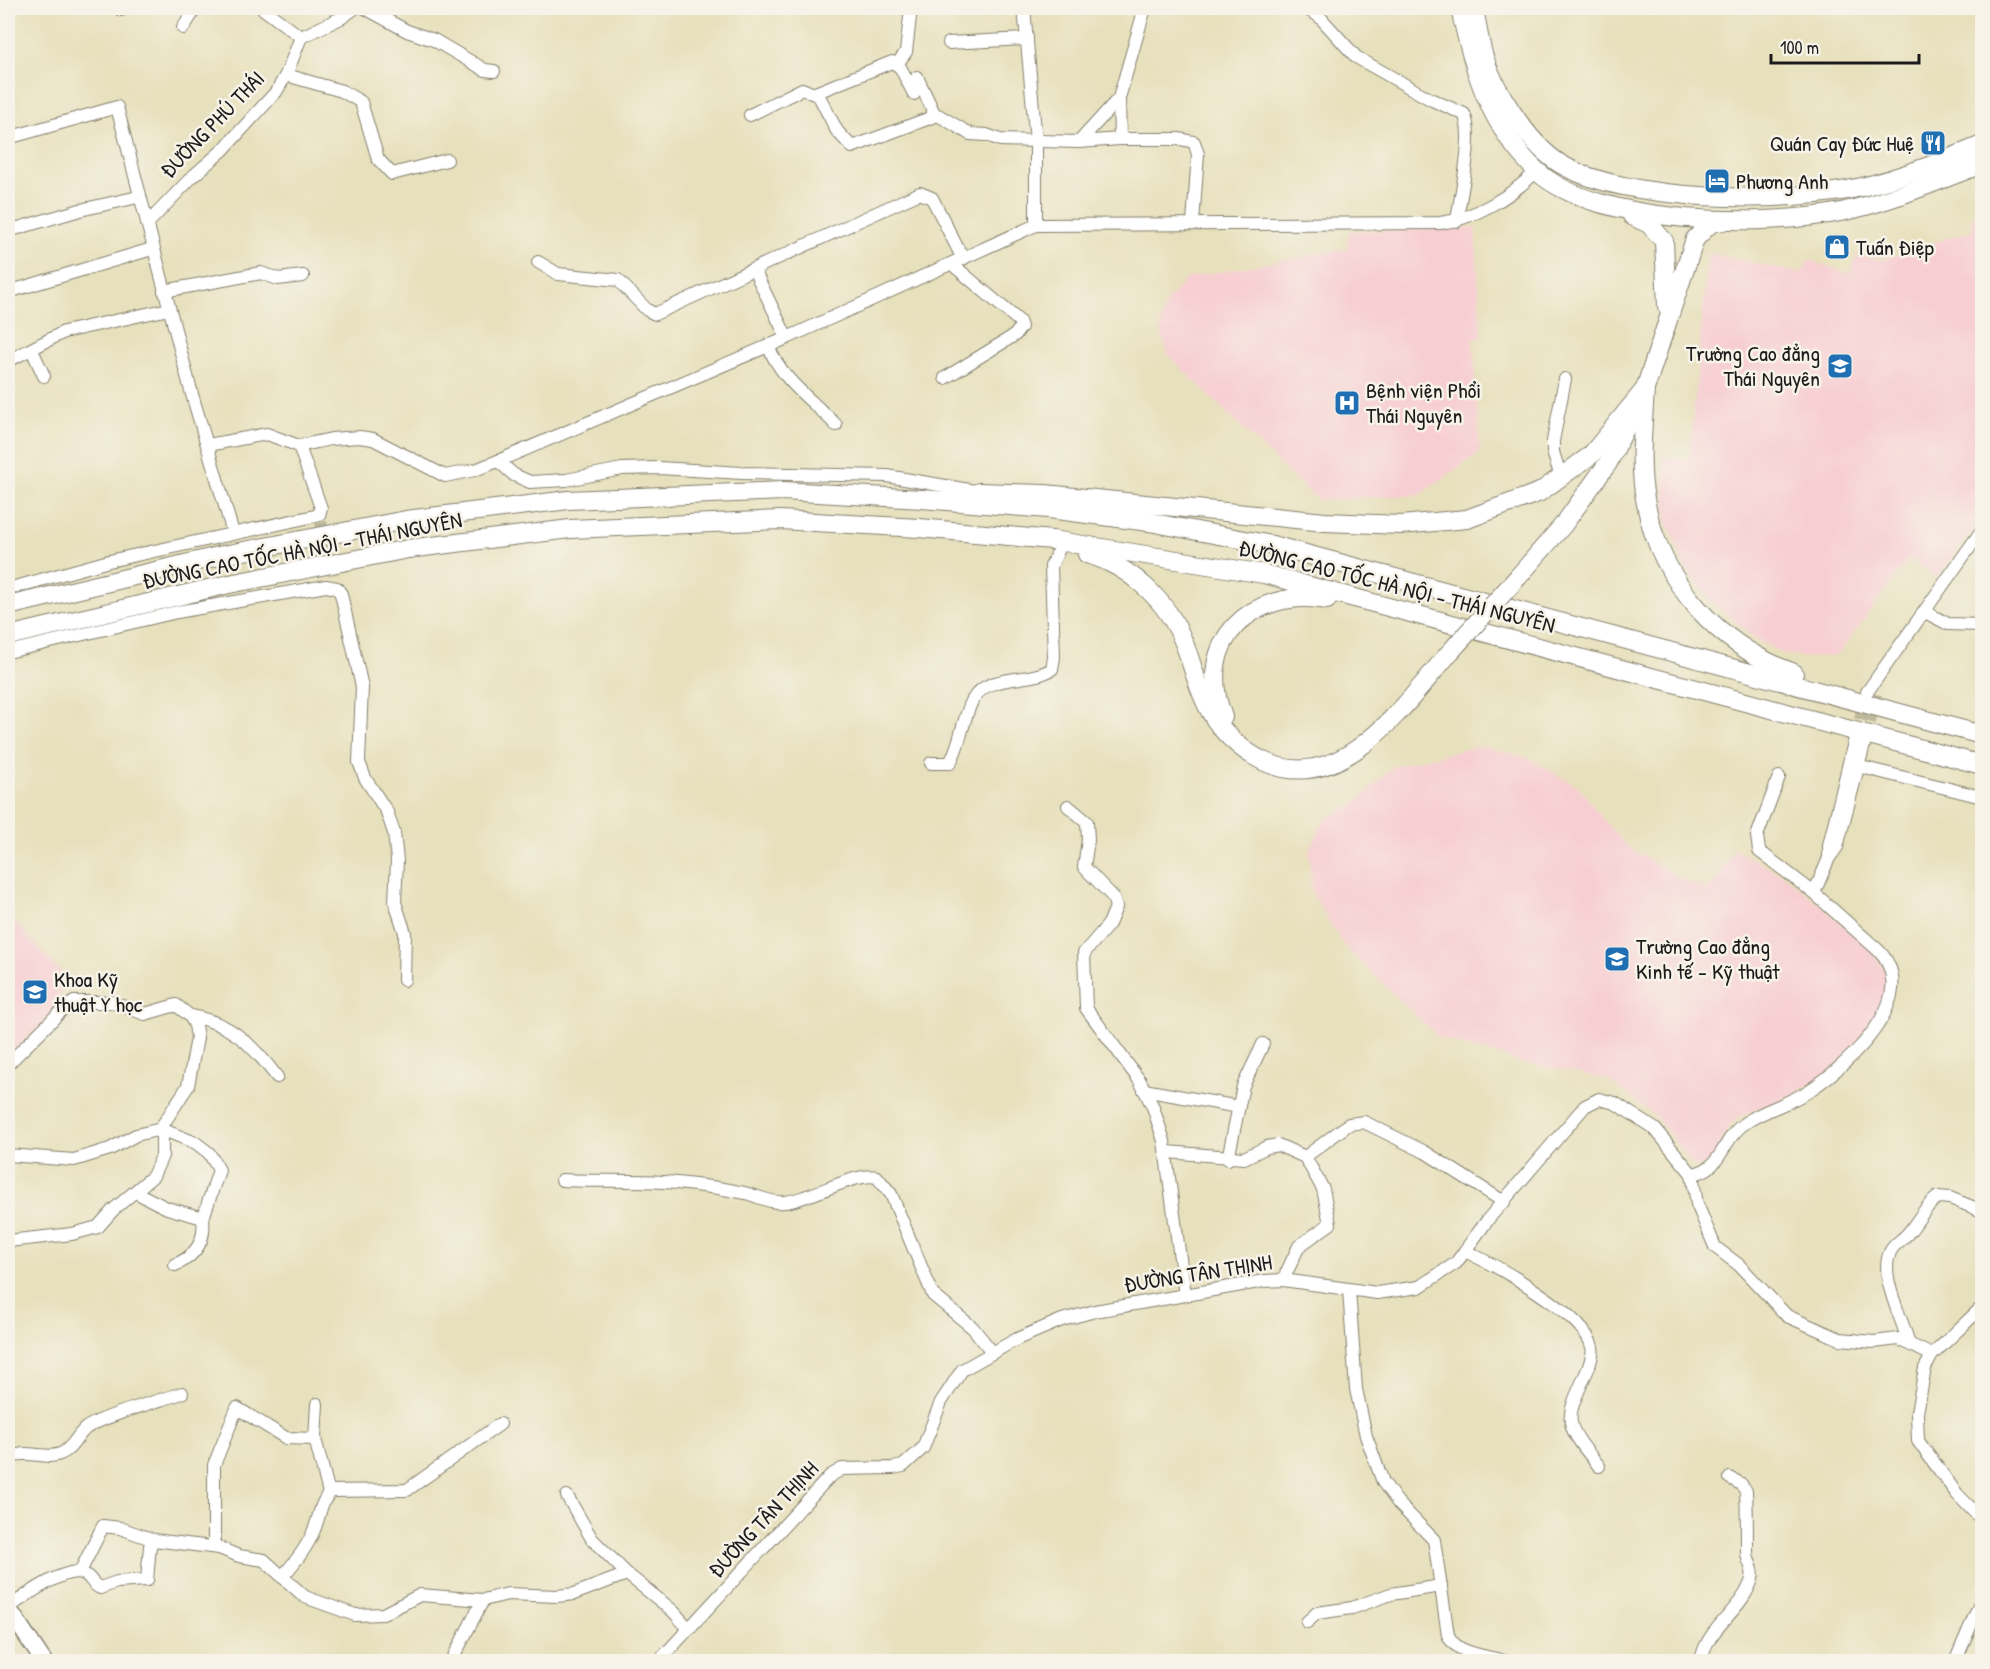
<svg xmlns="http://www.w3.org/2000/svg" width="1990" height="1669" viewBox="0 0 1990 1669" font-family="'Patrick Hand',sans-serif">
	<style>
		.built { fill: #f7cfd3 }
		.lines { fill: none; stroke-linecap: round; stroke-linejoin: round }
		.minor-tunnel { stroke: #beb99c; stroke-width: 12; stroke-dasharray: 12 6; stroke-linecap: butt }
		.minor-casing { stroke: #827e6c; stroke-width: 14 }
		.major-casing { stroke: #827e6c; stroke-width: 19 }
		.highway-casing { stroke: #827e6c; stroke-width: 20 }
		.minor { stroke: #fff; stroke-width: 12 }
		.major { stroke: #fff; stroke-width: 16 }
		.highway { stroke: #fff; stroke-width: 18 }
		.highway-bridge-casing { stroke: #827e6c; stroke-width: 20; stroke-linecap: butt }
		.highway-bridge { stroke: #fff; stroke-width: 18 }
		.labels { text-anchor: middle; stroke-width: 5; stroke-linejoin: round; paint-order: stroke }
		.street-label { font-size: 22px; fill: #1c1c1c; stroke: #f7f3e8 }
		.poi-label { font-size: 22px; fill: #1c1c1c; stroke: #f7f3e8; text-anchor: start }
	</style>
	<rect width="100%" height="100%" fill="#f7f3e8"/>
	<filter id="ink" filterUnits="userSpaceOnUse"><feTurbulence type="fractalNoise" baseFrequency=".0167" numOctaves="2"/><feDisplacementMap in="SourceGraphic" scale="12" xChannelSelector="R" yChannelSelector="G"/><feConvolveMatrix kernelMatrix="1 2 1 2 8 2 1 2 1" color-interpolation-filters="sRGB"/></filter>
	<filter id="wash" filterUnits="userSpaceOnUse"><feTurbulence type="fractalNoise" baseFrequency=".008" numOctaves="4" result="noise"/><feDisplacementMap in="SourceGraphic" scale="24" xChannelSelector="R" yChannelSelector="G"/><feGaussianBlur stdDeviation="1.35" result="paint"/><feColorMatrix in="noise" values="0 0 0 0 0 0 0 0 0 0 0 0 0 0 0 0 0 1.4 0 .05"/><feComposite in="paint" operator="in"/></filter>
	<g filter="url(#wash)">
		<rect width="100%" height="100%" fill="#e7e0bc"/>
		<g class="built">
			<polygon points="1972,217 1982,217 1982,512 1972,530 1937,578 1909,558 1838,655 1809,658 1783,654 1757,640 1710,601 1685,567 1666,520 1663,457 1689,459 1708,253 1802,274 1808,260 1850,274 1857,255 1881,260 1972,230"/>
			<polygon points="1475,228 1482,338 1473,340 1480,452 1420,495 1319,500 1295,480 1168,355 1160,327 1166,302 1187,278 1347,248 1349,231"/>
			<polygon points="1479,746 1529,758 1579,787 1602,818 1628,847 1679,878 1709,890 1734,849 1784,876 1808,894 1870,949 1885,969 1889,989 1884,1007 1871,1026 1830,1071 1795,1094 1738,1117 1731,1124 1712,1159 1703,1166 1695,1166 1688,1159 1655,1116 1607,1079 1524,1063 1439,1038 1344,946 1312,893 1309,850 1326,818 1355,804 1394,766"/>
			<polygon points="8,914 71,984 53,1000 59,1008 8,1056"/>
		</g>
	</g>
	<g filter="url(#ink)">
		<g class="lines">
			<g class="minor-tunnel">
				<polyline points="321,522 333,575"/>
				<polyline points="1855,737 1866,696"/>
				<polyline points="1866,740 1876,694"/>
			</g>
			<g class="minor-casing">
				<g id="minor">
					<polyline points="262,8 301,37"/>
					<polyline points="365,8 407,31 434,40 485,70 494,71"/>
					<polyline points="1024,8 1036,142 1036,225"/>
					<path d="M1305,8L1319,16L1356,57L1430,99L1464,114C1475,136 1460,195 1457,221"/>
					<polyline points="121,10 122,8"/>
					<polyline points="183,28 196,8"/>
					<polyline points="949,43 1027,39"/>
					<polyline points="897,64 906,52 911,8"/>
					<polyline points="286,75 342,91 361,102 378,159 392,174 447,160"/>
					<polyline points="917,77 935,115"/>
					<polyline points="815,93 892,62 900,67 914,94"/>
					<polyline points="750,115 802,89 819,96 837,131 852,147 938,115 970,134 987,135 1000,140 1079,142 1120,139 1119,98 1145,8"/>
					<polyline points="8,138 117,107 191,391 233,533"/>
					<polyline points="1120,139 1180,139 1194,142 1198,154 1193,223"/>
					<polyline points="1079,142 1119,98"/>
					<polyline points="147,224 192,177 223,150 276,92 286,75 301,37 341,18 355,8"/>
					<polyline points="8,231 80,210 138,197"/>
					<polyline points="538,262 558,274 618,280 647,310 655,314 920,193 932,198 963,259"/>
					<polyline points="754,270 787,338"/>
					<polyline points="164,291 261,273 278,279 303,276"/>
					<polyline points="8,292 152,249"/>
					<path d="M768,345C781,380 811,399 836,425"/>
					<polyline points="32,350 44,376"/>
					<polyline points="8,361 64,332 169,309"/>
					<polyline points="945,378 1015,335 1021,327 1019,321 952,264"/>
					<path d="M208,445L267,434L299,446L331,439L359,437L373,439L445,476L475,470L498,461L787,338L1036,225L1440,223C1475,219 1512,195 1537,171"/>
					<polyline points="498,461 514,475 530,482 566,480 622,469 659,468 742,473 887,476 981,492"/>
					<polyline points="1561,477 1553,452 1553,441 1565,379"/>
					<polyline points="8,589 109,561 319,515 321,508 299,446"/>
					<polyline points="1925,612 1948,624 1982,625"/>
					<polyline points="8,652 177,612 326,586 337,588 341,594 362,687 359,762 365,778 387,812 394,833 397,860 395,902 405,933 404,980"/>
					<polyline points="1867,692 1982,530"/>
					<path d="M931,763H950C961,743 962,721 972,701C987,672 1028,684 1052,669L1054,657L1051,566L1059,549"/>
					<polyline points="1849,764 1982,797"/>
					<polyline points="1068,806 1087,822 1088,840 1084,867 1113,897 1116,907 1109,924 1084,953 1086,1008 1140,1081 1153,1107 1164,1141 1185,1295"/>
					<polyline points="1829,858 1829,845 1855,738"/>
					<polyline points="1814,893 1829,858 1837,847 1865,741"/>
					<path d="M190,1016C230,1022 253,1045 277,1077"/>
					<polyline points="8,1064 63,1009 74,1002 111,1002 145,1014 176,1005 190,1016 195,1025 197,1038 188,1086 162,1126 162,1156 153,1176 113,1210 98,1227 72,1234 8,1241"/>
					<polyline points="1144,1090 1239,1107"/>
					<polyline points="1167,1152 1244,1158 1267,1147 1278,1145 1305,1157 1349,1124 1364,1122 1425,1152 1504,1202"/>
					<polyline points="8,1155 74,1160 110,1149 136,1135 161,1129 196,1143 209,1153 219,1170 203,1218 167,1208 135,1192"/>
					<polyline points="1228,1159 1243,1086 1263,1044"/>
					<polyline points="1692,1174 1697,1204 1715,1247 1739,1265 1787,1316 1840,1339 1874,1342 1898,1339 1932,1355"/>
					<path d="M562,1180C603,1182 645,1179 686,1184C706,1186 726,1189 745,1193C758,1196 772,1204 785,1202C811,1199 857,1171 877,1177L891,1194L933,1295L973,1328L992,1352"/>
					<path d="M1465,1251C1495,1265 1585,1314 1592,1347C1594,1353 1590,1363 1588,1369C1565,1421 1561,1420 1599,1466"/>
					<path d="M175,1265C195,1256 206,1242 203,1218"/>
					<polyline points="1283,1280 1299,1246 1330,1224 1323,1189 1305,1157"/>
					<path d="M1349,1290L1356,1389L1366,1436L1383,1482L1398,1503L1434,1540L1448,1635C1457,1656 1488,1655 1507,1662"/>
					<polyline points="1982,1307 1932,1355 1925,1368 1917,1413 1918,1441 1957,1494 1982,1520"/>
					<path d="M1908,1341C1902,1317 1879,1277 1890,1252C1894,1243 1903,1240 1909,1232C1919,1220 1925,1206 1938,1197L1950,1198L1982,1211"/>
					<polyline points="317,1404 315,1439 329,1493"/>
					<path d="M8,1462C21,1445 44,1461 60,1454C73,1449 76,1436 86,1428C103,1416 159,1401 182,1393"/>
					<polyline points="567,1496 592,1539 627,1574"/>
					<polyline points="214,1547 214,1465 237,1408 286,1438 315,1439"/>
					<polyline points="80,1572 103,1526 120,1528 154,1540"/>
					<path d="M282,1577C295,1562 307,1548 314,1530C320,1516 320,1502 331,1491L407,1490L500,1424"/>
					<path d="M8,1608C22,1598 64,1567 82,1573C90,1575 92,1585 100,1588L117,1582L147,1580L150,1546L154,1540L219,1548L239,1556L264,1560L305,1597L355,1615L383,1614L420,1595L483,1600L508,1594L557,1596L574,1594L627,1574L673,1611L689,1629"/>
					<polyline points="1307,1622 1317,1613 1352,1608 1391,1594 1441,1586"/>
					<polyline points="451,1662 483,1600"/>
					<path d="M658,1662L830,1476L842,1469L893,1468L903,1466L923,1448L941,1402L962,1370L1017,1339L1062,1320L1095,1311L1264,1281L1283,1280L1377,1293L1419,1287L1456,1263L1489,1218L1585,1106L1599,1099L1615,1103L1655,1129L1692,1174C1723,1170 1721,1139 1745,1123C1765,1109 1790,1104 1810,1090C1849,1064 1924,996 1878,950L1814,893L1759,851L1757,836L1779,777"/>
					<path d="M1701,1662C1705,1628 1742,1612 1752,1579C1755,1568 1747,1563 1747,1552C1747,1532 1747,1512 1746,1491L1741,1484L1730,1478"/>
					<polyline points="1955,1662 1982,1599"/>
				</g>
			</g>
			<g class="major-casing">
				<polyline id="major" points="8,1608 44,1662"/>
			</g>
			<g class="highway-casing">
				<g id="highway">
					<path d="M1460,8C1473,69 1490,128 1538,172C1598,226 1765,227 1841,212C1890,202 1936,181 1982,164"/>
					<path d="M1474,8C1477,24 1479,41 1484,57C1495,91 1528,143 1559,163C1623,203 1789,204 1862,187C1903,177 1944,161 1982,145"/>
					<polyline points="1632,216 1649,224 1664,241 1667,306"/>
					<path d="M1645,389C1643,427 1638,467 1646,504C1661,583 1719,646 1794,673"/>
					<polyline points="979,492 1045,494 1325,522 1401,525 1467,519 1540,492 1591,455 1645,389"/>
					<path d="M1087,554C1130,566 1168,601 1184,643C1193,665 1198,691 1210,711C1221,732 1242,751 1263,761C1342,799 1406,702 1451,651"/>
					<polyline points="1518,577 1564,524 1608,463 1645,389 1695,239 1711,223 1723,221"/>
					<polyline points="8,606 223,555 406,520 568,500 783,491 922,499 1049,509 1149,522 1272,545 1982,735"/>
					<polyline points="8,636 229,584 408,549 570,529 780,520 919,528 1052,540 1264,574 1982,765"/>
					<path d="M1223,717C1193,641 1253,587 1327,600"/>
				</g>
			</g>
			<use href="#minor" class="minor"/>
			<use href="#major" class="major"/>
			<use href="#highway" class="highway"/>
			<g class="highway-bridge-casing">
				<polyline id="highway-bridge" points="1451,651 1518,577"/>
			</g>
			<use href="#highway-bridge" class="highway-bridge"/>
		</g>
	</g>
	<defs>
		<g id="restaurant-square" transform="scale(1.35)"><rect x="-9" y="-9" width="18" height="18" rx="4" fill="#1f6fb2" stroke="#f7f3e8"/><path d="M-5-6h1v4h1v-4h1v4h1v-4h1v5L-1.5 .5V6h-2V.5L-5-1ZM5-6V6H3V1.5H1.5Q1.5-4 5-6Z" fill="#fff"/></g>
		<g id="hotel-square" transform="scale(1.35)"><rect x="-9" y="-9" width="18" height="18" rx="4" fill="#1f6fb2" stroke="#f7f3e8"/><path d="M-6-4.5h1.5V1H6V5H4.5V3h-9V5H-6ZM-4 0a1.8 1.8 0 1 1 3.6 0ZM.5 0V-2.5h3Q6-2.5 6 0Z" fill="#fff"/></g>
		<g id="shop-square" transform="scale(1.35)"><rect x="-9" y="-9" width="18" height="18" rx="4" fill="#1f6fb2" stroke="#f7f3e8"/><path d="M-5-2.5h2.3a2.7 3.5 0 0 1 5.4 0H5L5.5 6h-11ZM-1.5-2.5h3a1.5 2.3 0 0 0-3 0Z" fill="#fff"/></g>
		<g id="university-square" transform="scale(1.35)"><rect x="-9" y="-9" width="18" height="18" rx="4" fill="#1f6fb2" stroke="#f7f3e8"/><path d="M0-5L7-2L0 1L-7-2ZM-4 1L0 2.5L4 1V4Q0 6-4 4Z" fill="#fff"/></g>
		<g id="hospital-square" transform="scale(1.35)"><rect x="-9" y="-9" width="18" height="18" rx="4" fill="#1f6fb2" stroke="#f7f3e8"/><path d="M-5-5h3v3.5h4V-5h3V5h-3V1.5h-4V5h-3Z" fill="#fff"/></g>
	</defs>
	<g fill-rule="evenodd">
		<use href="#restaurant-square" x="1933" y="143"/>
		<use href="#hotel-square" x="1717" y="181"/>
		<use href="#shop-square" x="1837" y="247"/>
		<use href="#university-square" x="1840" y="366"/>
		<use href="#hospital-square" x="1347" y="403"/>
		<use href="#university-square" x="1617" y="959"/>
		<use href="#university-square" x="35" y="992"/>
	</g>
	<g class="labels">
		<g class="street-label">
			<text transform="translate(212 124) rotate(-46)" y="8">ĐƯỜNG PHÚ THÁI</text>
			<text transform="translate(302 550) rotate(-11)" y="8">ĐƯỜNG CAO TỐC HÀ NỘI - THÁI NGUYÊN</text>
			<text transform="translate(1397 586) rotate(14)" y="8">ĐƯỜNG CAO TỐC HÀ NỘI - THÁI NGUYÊN</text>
			<text transform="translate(1198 1273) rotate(-9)" y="8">ĐƯỜNG TÂN THỊNH</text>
			<text transform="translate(763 1519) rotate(-47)" y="8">ĐƯỜNG TÂN THỊNH</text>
		</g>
		<g class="poi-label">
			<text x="1914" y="151" text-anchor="end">Quán Cay Đức Huệ</text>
			<text x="1736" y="189">Phương Anh</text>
			<text x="1856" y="255">Tuấn Điệp</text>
			<text x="1820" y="361" text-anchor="end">Trường Cao đẳng<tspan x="1820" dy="25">Thái Nguyên</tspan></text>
			<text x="1366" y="398">Bệnh viện Phổi<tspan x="1366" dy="25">Thái Nguyên</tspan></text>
			<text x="1636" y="954">Trường Cao đẳng<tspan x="1636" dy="25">Kinh tế - Kỹ thuật</tspan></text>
			<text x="54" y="987">Khoa Kỹ<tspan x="54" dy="25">thuật Y học</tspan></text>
		</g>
	</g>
	<rect width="1990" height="1669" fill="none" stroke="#f7f3e8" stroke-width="30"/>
	<path d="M1771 54v9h148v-9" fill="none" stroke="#1c1c1c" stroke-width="3"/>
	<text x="1780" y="54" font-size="18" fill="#1c1c1c" stroke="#f7f3e8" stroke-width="4.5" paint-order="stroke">100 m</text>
</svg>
